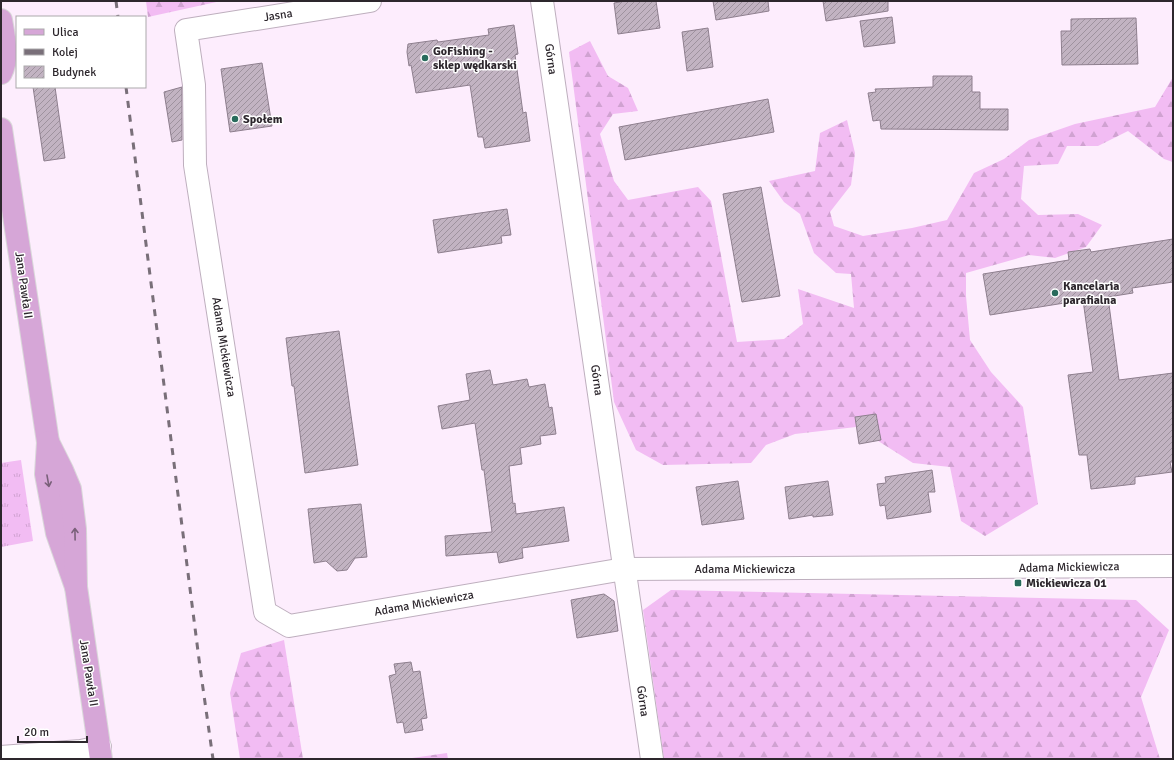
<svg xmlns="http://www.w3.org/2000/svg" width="1174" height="760" viewBox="0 0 1174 760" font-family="Signika,sans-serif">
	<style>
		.grass { fill: url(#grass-tufts) }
		.forest { fill: url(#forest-firs) }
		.building { fill: url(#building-hatch); stroke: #8e7f8e }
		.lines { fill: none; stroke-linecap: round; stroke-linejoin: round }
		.minor-casing { stroke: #beafbe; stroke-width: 24 }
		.major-casing { stroke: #d9d8d9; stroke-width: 24 }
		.minor { stroke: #fff; stroke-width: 22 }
		.major { stroke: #d6a6d7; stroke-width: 22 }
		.rail { stroke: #796f79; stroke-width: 3; stroke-dasharray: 7 7; stroke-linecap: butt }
		.oneway { stroke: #796079 }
		.poi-dot { fill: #286b5c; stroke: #fff; stroke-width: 1.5 }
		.labels { text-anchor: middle; stroke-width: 3; stroke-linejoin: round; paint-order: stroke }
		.street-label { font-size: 12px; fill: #2d272d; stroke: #fff }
		.poi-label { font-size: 12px; font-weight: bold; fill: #2d272d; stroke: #fff; text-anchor: start }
	</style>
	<defs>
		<pattern id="grass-tufts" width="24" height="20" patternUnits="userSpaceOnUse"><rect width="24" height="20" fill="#f2bcf3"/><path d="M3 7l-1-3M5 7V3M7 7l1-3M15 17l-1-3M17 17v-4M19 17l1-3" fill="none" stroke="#d0a2d1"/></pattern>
		<pattern id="forest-firs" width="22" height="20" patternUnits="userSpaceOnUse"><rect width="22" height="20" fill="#f2bcf3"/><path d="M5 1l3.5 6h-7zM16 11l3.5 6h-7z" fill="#d0a2d1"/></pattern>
		<pattern id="building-hatch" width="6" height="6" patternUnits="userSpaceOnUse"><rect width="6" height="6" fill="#c2b3c2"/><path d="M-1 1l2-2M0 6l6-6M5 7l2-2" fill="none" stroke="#9e929e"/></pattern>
	</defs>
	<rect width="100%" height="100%" fill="#fdedfd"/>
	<polygon class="grass" points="21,460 33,541 1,547 1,463"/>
	<g class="forest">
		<polygon points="146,1 221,1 148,17"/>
		<polygon points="590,41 608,76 628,88 638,111 613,114 600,134 614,181 628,200 698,187 711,201 737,342 784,339 803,324 798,289 854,308 851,274 836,273 814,253 800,214 784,202 769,181 815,171 820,133 847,120 855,153 851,185 830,212 834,226 863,236 912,228 947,220 974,173 1004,159 1029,140 1075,124 1155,107 1173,77 1173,162 1164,159 1128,131 1098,146 1067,146 1058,164 1024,166 1021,199 1038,215 1078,214 1102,225 1086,247 1055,258 1029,255 966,273 966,296 970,340 991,372 1023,407 1038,504 985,536 961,521 950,467 913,463 856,427 795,434 766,445 751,463 663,465 636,450 614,402 569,52"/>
		<polygon points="671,590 1136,600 1169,630 1141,697 1160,759 664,759 643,610"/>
		<polygon points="284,640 303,759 240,759 230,693 241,653"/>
		<polygon points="447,753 448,759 405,759"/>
	</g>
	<g class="building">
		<polygon points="625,1 656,1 660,28 618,34 614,3"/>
		<polygon points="713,1 768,1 769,11 716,20"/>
		<polygon points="823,1 888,1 888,11 826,21"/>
		<polygon points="892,17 895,43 864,47 860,21"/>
		<polygon points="1136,18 1138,64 1062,65 1061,31 1071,31 1071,19"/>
		<polygon points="514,25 518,54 515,55 523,113 526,112 530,141 485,148 483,137 478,137 470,85 416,93 411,65 409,66 407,52 408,44 437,40 438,42 489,35 488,29"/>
		<polygon points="708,28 713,67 687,71 682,32"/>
		<polygon points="262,63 272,126 230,132 221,69"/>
		<polygon points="933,76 972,76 972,92 980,92 980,109 1008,109 1008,130 881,129 880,120 873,121 868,93 876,92 875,89 933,87"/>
		<polygon points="33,87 55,87 65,158 44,161"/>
		<polygon points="182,87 182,140 172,142 164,92"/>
		<polygon points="768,99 774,132 625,160 619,127"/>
		<polygon points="761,187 780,296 742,302 723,194"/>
		<polygon points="507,209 511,235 501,236 502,243 438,253 433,220"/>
		<polygon points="1173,239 1173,282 1132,288 1133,293 1108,297 1119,380 1173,373 1173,462 1170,462 1172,472 1135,477 1135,484 1091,489 1087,455 1079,455 1068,375 1093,372 1083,300 990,315 983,274 1069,260 1068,252 1090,249 1091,252"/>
		<polygon points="339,331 358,465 305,473 294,386 292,386 286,338"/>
		<polygon points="490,370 493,385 527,379 529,387 545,384 549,408 552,407 556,434 540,436 541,444 520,448 522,464 509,466 513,504 515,503 516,514 564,507 569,541 522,548 523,558 499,563 497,552 446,556 445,536 492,532 484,470 482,470 475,423 442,429 438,406 470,400 466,374"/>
		<polygon points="876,414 881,440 859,444 855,417"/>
		<polygon points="932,470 935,492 928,492 931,512 887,519 885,505 880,506 877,484 886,483 885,477"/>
		<polygon points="738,481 744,519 702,525 696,487"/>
		<polygon points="828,481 833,515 813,517 813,515 789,519 785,487"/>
		<polygon points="361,504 367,557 355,558 347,570 337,571 326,561 314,563 308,509"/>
		<polygon points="604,594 614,601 618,631 577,638 571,600"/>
		<polygon points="411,662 413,672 420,671 427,718 421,719 423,730 405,733 403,722 397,723 389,676 396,674 394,664"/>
	</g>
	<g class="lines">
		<g class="minor-casing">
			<g id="minor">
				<polyline points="370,1 186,30 194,85 195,165 265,612 289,626 624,569 1173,566"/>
				<polyline points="542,1 652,759"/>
				<polyline points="1,757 81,751 100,747"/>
			</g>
		</g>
		<g class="major-casing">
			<g id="major">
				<path d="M1,20C4,37 9,57 1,73"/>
				<polyline points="1,129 48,442 46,474 57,533 76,587"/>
				<polyline points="48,442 62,470 70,489 75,529 76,587 101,759"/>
			</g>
		</g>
		<use href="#minor" class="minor"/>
		<use href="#major" class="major"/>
		<g class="rail">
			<polyline points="116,1 118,17"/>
			<polyline points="126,87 200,667 213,759"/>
		</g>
	</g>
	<defs><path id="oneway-shaft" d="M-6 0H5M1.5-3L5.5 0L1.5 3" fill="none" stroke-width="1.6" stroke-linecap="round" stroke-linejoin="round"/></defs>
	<g class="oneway">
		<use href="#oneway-shaft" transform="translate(48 481) rotate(80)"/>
		<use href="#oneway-shaft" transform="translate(75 534) rotate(-91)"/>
	</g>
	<g class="poi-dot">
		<circle cx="425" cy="58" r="4"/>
		<circle cx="235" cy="119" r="4"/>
		<circle cx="1055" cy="293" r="4"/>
		<rect x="1014" y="579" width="8" height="8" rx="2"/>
	</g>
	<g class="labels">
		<g class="street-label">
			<text transform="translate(278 15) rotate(-9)" y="4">Jasna</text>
			<text transform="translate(551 59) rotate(82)" y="4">Górna</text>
			<text transform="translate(24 285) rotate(82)" y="4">Jana Pawła II</text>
			<text transform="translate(224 347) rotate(81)" y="4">Adama Mickiewicza</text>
			<text transform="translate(597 380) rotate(82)" y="4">Górna</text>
			<text transform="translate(1069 567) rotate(-1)" y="4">Adama Mickiewicza</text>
			<text x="745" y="573">Adama Mickiewicza</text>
			<text transform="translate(424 603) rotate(-10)" y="4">Adama Mickiewicza</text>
			<text transform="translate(89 673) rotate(81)" y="4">Jana Pawła II</text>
			<text transform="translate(643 701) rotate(82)" y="4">Górna</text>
		</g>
		<g class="poi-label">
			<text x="433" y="55">GoFishing -<tspan x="433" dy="14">sklep wędkarski</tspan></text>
			<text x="243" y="123">Społem</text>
			<text x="1063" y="290">Kancelaria<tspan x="1063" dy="14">parafialna</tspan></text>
			<text x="1026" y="587">Mickiewicza 01</text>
		</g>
	</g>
	<rect width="1174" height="760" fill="none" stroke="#2d272d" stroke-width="4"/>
	<rect x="16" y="16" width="130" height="72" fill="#ffffff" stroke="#aba9ab"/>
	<rect x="24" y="29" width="20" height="6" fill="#d6a6d7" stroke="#aba9ab"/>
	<text x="52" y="36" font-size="12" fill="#2d272d">Ulica</text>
	<rect x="24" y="49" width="20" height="6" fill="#796f79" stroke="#aba9ab"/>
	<text x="52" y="56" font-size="12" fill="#2d272d">Kolej</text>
	<rect x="24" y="66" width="20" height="12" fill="url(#building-hatch)" stroke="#aba9ab"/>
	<text x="52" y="76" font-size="12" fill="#2d272d">Budynek</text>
	<path d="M18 736v6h69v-6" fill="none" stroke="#2d272d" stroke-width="2"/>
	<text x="24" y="736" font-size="12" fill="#2d272d" stroke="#ffffff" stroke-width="3" paint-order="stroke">20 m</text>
</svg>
